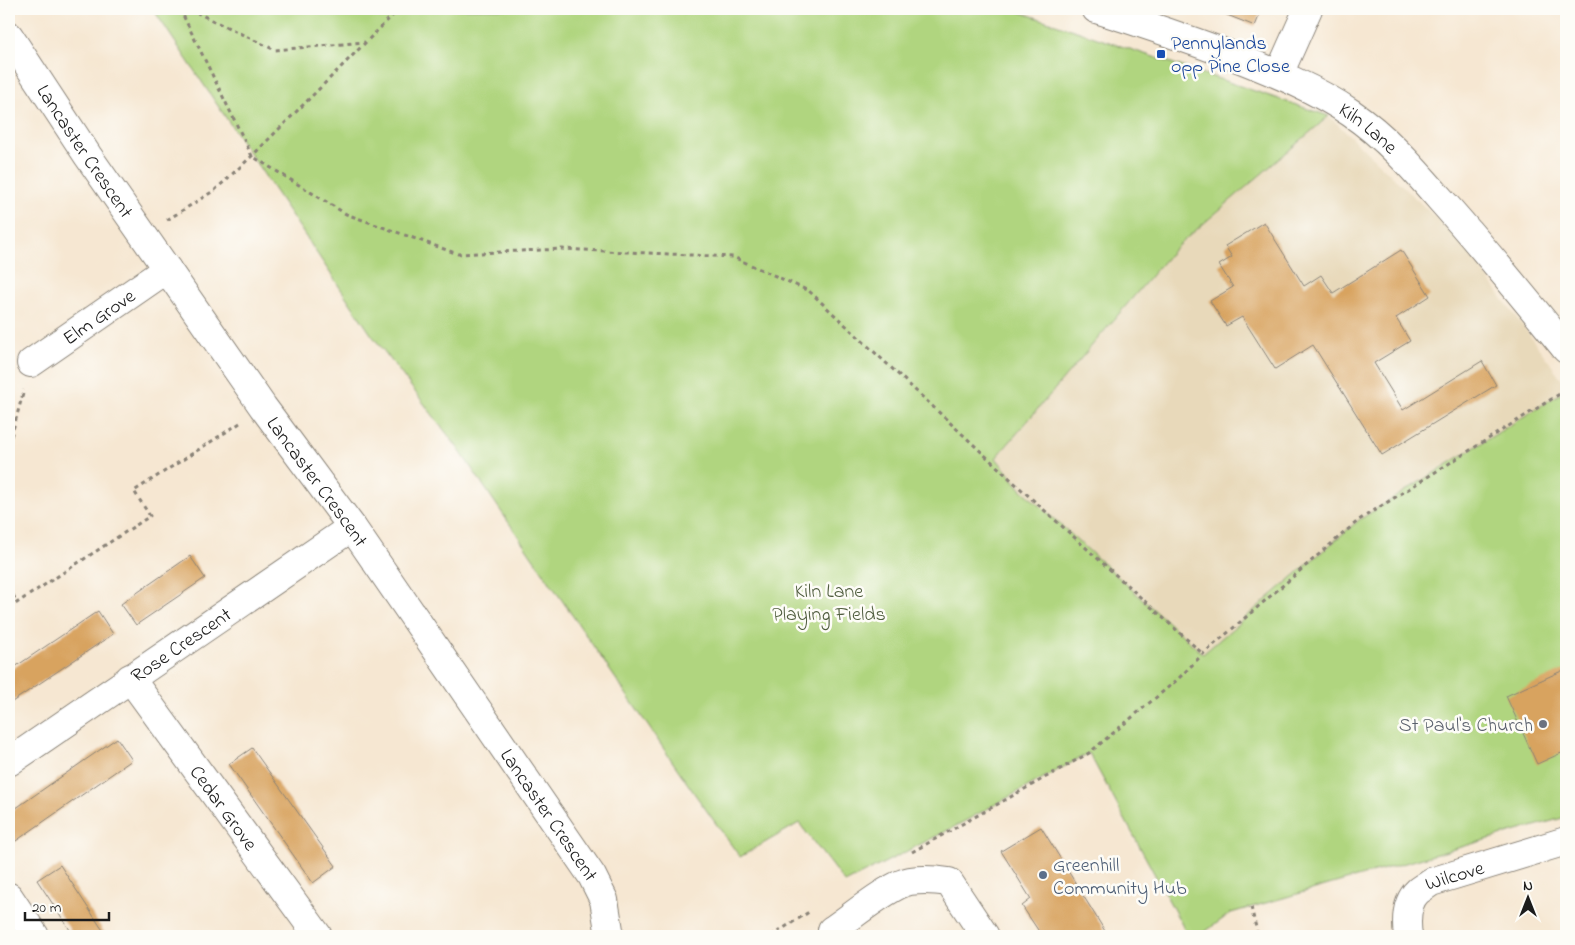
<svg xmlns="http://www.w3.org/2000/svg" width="1575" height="945" viewBox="0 0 1575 945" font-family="'Indie Flower',sans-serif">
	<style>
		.built { fill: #e8d9ba }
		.green { fill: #b0d57f; stroke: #66784e }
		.building { fill: #d8a35f }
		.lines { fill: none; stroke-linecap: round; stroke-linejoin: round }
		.minor-casing { stroke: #898277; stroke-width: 30 }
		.path { stroke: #898277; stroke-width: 3; stroke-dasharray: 4 4; stroke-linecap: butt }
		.minor { stroke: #fff; stroke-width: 28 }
		.transit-dot { fill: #1a4fb4; stroke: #fdfcf7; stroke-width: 2 }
		.worship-dot { fill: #6b7280; stroke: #fdfcf7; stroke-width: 2 }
		.service-dot { fill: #5c6f8a; stroke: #fdfcf7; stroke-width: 2 }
		.labels { text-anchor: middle; stroke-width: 5; stroke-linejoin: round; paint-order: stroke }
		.transit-label { font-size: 20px; fill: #164399; stroke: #fdfcf7; text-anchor: start }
		.street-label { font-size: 20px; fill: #1c1c1c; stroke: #fdfcf7 }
		.park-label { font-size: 20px; fill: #505d3f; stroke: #fdfcf7 }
		.worship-label { font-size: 20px; fill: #5b616d; stroke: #fdfcf7; text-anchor: end }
		.service-label { font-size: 20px; fill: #4e5e75; stroke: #fdfcf7; text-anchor: start }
	</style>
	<rect width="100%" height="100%" fill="#fdfcf7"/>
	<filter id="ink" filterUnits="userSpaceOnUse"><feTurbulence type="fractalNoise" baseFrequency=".02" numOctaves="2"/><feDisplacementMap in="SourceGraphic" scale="10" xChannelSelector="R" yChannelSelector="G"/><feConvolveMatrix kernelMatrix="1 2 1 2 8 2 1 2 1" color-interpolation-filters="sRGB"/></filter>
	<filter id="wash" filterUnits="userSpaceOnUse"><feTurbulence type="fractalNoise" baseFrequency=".0096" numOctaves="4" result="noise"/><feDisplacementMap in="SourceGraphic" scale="20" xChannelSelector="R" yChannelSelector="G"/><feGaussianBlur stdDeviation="1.12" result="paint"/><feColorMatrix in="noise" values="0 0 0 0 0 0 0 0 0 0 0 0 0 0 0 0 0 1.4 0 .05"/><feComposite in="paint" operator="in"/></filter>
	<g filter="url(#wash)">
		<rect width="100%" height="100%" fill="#f6e7d2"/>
		<polygon class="built" points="1011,9 1329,116 1461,242 1566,385 1566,390 1359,520 1203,654 1021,489 786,198"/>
		<polygon class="green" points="153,9 1011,9 1329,116 1175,248 996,458 1021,489 1203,654 1359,520 1566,390 1566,817 1231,913 1199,936 1188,936 1089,753 956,826 845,883 799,823 740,857 694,793 457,447 371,334"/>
		<g id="blocks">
			<g class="building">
				<polygon points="1224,9 1262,9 1255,26 1222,13"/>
				<polygon points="1264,222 1304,286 1321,275 1333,293 1401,250 1430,296 1396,318 1410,341 1374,363 1403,410 1482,361 1496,385 1382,455 1313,345 1275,369 1242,317 1226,326 1210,301 1233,287 1219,265 1232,257 1225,246"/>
				<polygon points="190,556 205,578 136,625 121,604"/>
				<polygon points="98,611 113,634 9,704 9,671"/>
				<polygon points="1566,669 1566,751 1537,764 1506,696"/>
				<polygon points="117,738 132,760 13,843 9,837 9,813"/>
				<polygon points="252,748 336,866 313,883 229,764"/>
				<polygon points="1041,827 1108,936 1054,936 1053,934 1050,936 1042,936 1022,906 1031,899 1001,851"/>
				<polygon points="60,865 100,926 107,936 74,936 37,880"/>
			</g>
		</g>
	</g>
	<g filter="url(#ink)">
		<use href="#blocks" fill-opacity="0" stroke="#898277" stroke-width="1"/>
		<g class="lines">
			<g class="minor-casing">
				<g id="minor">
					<path id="s1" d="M1096,9C1141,23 1185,38 1228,54C1271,71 1313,87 1351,113C1385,136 1413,168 1440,199C1484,248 1525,299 1566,349"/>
					<path id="s2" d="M9,36L88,156L263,407L352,527L592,876L604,900L610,936"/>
					<polyline points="1279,74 1308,9"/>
					<path id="s3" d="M31,363L167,269"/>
					<path id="s4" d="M130,678L318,936"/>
					<path id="s5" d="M9,762L352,527"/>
					<polyline points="9,897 35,936"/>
					<path d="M832,930C850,918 891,884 910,881C923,879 936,880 949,882L985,936"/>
					<path id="s6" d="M1408,936C1406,921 1406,902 1418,891C1422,888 1427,885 1431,882L1566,841"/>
				</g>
			</g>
			<g class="path">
				<polyline points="180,9 252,156 346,214 458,254 562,249 733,257 809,291 1021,489 1203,654"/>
				<polyline points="189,9 275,50 365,42"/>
				<polyline points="167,220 215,190 252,156 398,10 401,9"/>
				<polyline points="9,444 24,390"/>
				<polyline points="9,588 17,602"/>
				<polyline points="9,608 150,516 134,491 240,423"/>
				<polyline points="912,852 1089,753 1177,680 1203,654 1359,520 1566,390"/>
				<polyline points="1251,907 1258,936"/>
				<polyline points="771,936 809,912"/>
			</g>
			<use href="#minor" class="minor"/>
		</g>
	</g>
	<rect class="transit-dot" x="1156" y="49" width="10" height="10" rx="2.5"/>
	<circle class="worship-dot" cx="1543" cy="724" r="5"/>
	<circle class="service-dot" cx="1043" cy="875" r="5"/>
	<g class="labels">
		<g class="transit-label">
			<text x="1171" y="49">Pennylands<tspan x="1171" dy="23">opp Pine Close</tspan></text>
		</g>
		<g class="street-label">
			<text dy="7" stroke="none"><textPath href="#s1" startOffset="299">Kiln Lane</textPath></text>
			<text dy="7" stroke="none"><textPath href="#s2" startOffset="138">Lancaster Crescent</textPath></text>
			<text dy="7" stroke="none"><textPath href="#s3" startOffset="82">Elm Grove</textPath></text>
			<text dy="7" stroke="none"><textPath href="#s2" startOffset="542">Lancaster Crescent</textPath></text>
			<text dy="7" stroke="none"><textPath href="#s5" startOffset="208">Rose Crescent</textPath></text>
			<text dy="7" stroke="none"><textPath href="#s4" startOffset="160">Cedar Grove</textPath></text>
			<text dy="7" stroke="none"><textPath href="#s2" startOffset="948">Lancaster Crescent</textPath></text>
			<text dy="7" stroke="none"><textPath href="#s6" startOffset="88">Wilcove</textPath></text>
		</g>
		<g class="park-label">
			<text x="829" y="597">Kiln Lane<tspan x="829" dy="23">Playing Fields</tspan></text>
		</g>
		<g class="worship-label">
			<text x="1533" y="731">St Paul's Church</text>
		</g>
		<g class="service-label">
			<text x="1053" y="871">Greenhill<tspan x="1053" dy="23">Community Hub</tspan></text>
		</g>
	</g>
	<rect width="1575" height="945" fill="none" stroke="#fdfcf7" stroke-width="30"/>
	<g transform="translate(1528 898)" stroke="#fdfcf7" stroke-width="4" paint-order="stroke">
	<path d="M0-4L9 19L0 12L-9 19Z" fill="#1c1c1c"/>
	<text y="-8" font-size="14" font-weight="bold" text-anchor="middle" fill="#1c1c1c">N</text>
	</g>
	<path d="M25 912v8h84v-8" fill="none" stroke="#1c1c1c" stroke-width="2.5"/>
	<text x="32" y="912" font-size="15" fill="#1c1c1c" stroke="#fdfcf7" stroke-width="4" paint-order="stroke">20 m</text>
</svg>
